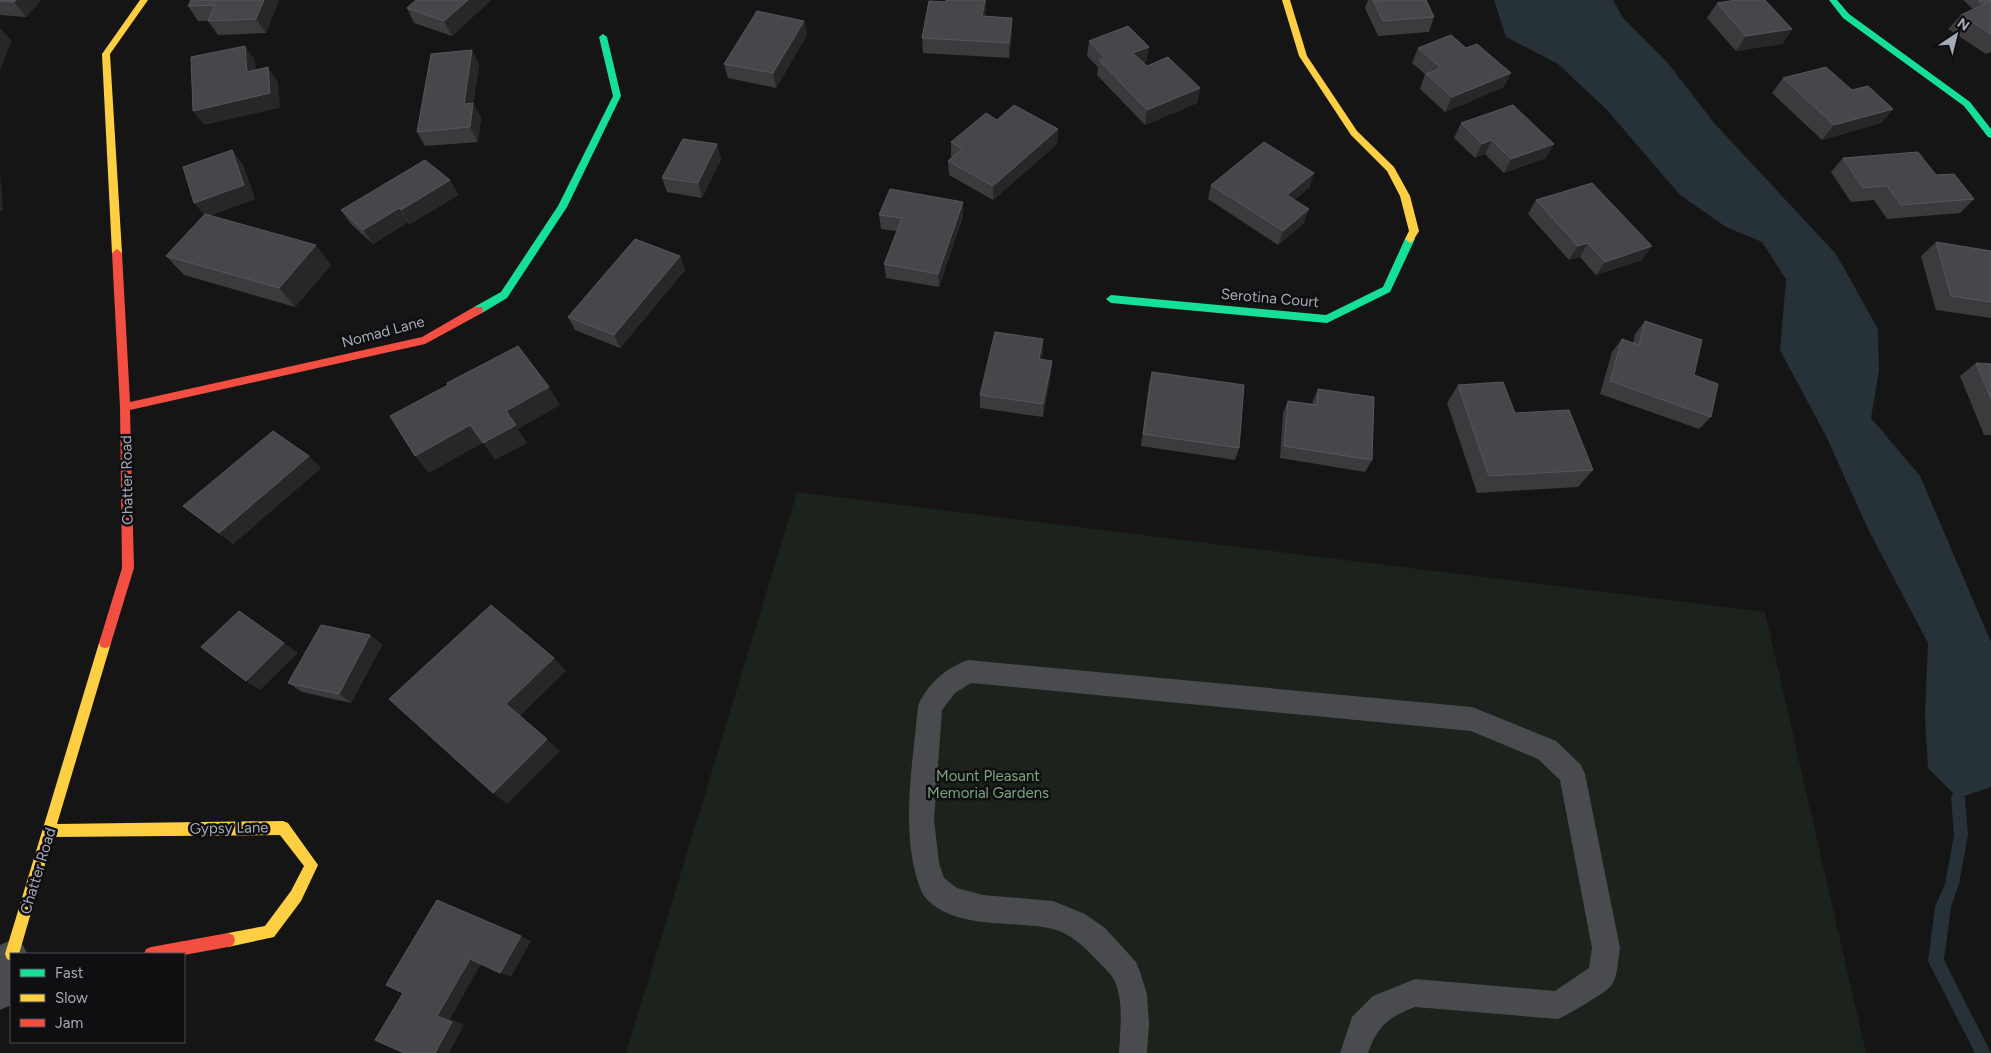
<svg xmlns="http://www.w3.org/2000/svg" width="1991" height="1053" viewBox="0 0 1991 1053" font-family="Figtree,sans-serif">
	<style>
		.green { fill: #1b231c }
		.water { fill: #273138 }
		.lines { fill: none; stroke-linecap: round; stroke-linejoin: round }
		.stream { fill: #273138; fill-rule: evenodd }
		.lane { fill: #494b4e; fill-rule: evenodd }
		.street { fill: #494b4e; fill-rule: evenodd }
		.fast { fill: #16e098; fill-rule: evenodd }
		.slow { fill: #ffcf43; fill-rule: evenodd }
		.jam { fill: #f24e42; fill-rule: evenodd }
		.wall { fill: #3b3b3e }
		.shaded-wall { fill: #272728 }
		.building { fill: #46474b; stroke: #55575c }
		.labels { text-anchor: middle; stroke-width: 5; stroke-linejoin: round; paint-order: stroke }
		.street-label { font-size: 15px; fill: #a5abb8; stroke: #0f0f11 }
		.park-label { font-size: 15px; fill: #7aa57c; stroke: #0f0f11 }
	</style>
	<rect width="100%" height="100%" fill="#151515"/>
	<polygon class="green" points="797,492 1765,612 1866,1053 626,1053"/>
	<polygon class="water" points="1494,0 1613,0 1623,18 1667,62 1715,124 1836,254 1878,329 1879,371 1871,418 1920,476 1991,642 1991,787 1958,798 1928,768 1925,717 1928,643 1868,529 1827,438 1780,350 1786,279 1762,242 1726,227 1680,195 1607,110 1558,64 1506,37"/>
	<g class="lines">
		<polygon class="stream" points="1958,791 1963,793 1965,798 1968,835 1959,884 1951,907 1944,960 1991,1053 1975,1053 1928,961 1935,907 1945,884 1954,835 1951,798 1953,793"/>
		<path class="lane" d="M968,660L1472,707L1556,741L1581,765L1585,774L1620,948C1618,959 1618,977 1611,986C1605,993 1568,1015 1558,1019L1415,1007C1389,1017 1377,1026 1368,1053H1340L1352,1017L1373,996L1415,979L1555,991L1589,968L1592,948L1560,780L1538,759L1471,731L971,683L955,693L942,710L934,820L939,863L944,878L957,888L983,895L1053,901L1085,914L1105,928L1136,962L1140,972L1147,994L1149,1024L1147,1053H1119C1120,1031 1124,1003 1115,982C1112,974 1102,966 1096,959C1084,947 1070,933 1053,929C1014,919 954,932 924,896C921,892 919,884 917,879C901,823 913,763 918,706C927,684 946,668 968,660Z"/>
		<polygon class="street" points="11,940 23,945 27,954 11,954 11,1005 0,1010 0,945"/>
		<g class="fast">
			<polygon points="1829,0 1837,0 1849,14 1970,102 1991,129 1991,138 1988,137 1964,106 1843,18"/>
			<polygon points="603,34 607,37 621,96 567,207 507,298 482,313 474,313 473,310 474,307 501,292 558,206 613,96 599,37"/>
			<polygon points="1410,235 1415,239 1390,292 1327,323 1111,303 1106,299 1111,295 1326,315 1383,287 1405,239"/>
		</g>
		<g class="slow">
			<polygon points="140,0 148,0 110,54 122,253 117,257 112,253 102,54"/>
			<polygon points="1282,0 1290,0 1307,56 1357,131 1394,167 1410,196 1419,231 1413,241 1410,243 1405,239 1409,231 1400,196 1387,171 1351,135 1299,56"/>
			<polygon points="105,638 109,639 111,643 57,824 283,821 288,823 318,865 301,901 274,937 228,947 223,945 221,940 223,935 228,933 265,926 291,891 304,866 280,835 53,837 19,954 11,954 11,961 7,959 5,954 99,643 101,639"/>
		</g>
		<g class="jam">
			<polygon points="117,249 122,253 130,402 422,337 474,307 482,307 483,310 482,313 425,344 130,410 134,568 111,643 109,647 105,648 101,647 99,643 122,568 120,407 112,253"/>
			<polygon points="228,933 233,935 235,940 233,945 228,947 184,955 144,954 146,949 151,947"/>
		</g>
	</g>
	<g class="wall">
		<polygon points="0,0 41,0 26,17 0,15"/>
		<polygon points="191,0 279,0 266,33 218,35 208,21 198,21 188,6"/>
		<polygon points="416,0 491,0 452,36 414,23 407,8"/>
		<polygon points="1368,0 1426,0 1434,17 1429,32 1378,36 1365,8"/>
		<polygon points="1963,0 1991,0 1991,52 1986,54 1948,29 1961,15 1973,9"/>
		<polygon points="1717,3 1792,29 1782,44 1736,51 1707,18"/>
		<polygon points="986,7 985,17 1012,18 1012,33 1009,58 923,53 922,38"/>
		<polygon points="804,21 807,35 776,88 728,78 724,64"/>
		<polygon points="1089,41 1147,61 1143,63 1147,66 1200,88 1197,103 1145,125 1097,75 1098,67 1087,56"/>
		<polygon points="1418,48 1466,48 1504,87 1445,112 1420,89 1425,74 1412,63"/>
		<polygon points="472,50 479,65 473,103 481,118 478,142 425,146 417,132"/>
		<polygon points="1783,78 1852,90 1893,109 1881,123 1822,140 1772,93"/>
		<polygon points="997,120 1058,129 1057,144 993,200 949,175 948,161 952,157 951,157 951,142"/>
		<polygon points="1461,123 1546,158 1504,173 1485,154 1475,158 1454,138"/>
		<polygon points="717,144 721,159 702,198 667,192 662,178"/>
		<polygon points="232,150 243,165 255,199 209,216 331,265 295,307 184,275 166,256 204,215"/>
		<polygon points="1843,158 1936,175 1974,199 1960,213 1887,219 1874,200 1851,202 1831,172"/>
		<polygon points="450,180 458,195 410,224 408,222 373,244 351,224 341,210"/>
		<polygon points="1211,185 1310,187 1294,200 1304,223 1278,245 1208,199"/>
		<polygon points="1536,200 1642,260 1596,275 1580,257 1569,260 1528,214"/>
		<polygon points="879,215 963,216 939,287 886,278 884,264 897,231 881,229"/>
		<polygon points="1936,242 1991,251 1991,318 1936,310 1921,256"/>
		<polygon points="680,256 685,270 620,348 575,330 568,317"/>
		<polygon points="1645,321 1694,375 1711,417 1699,429 1600,394 1612,352 1622,339 1633,343 1635,334"/>
		<polygon points="1043,352 1041,359 1051,374 1043,417 980,408 980,395"/>
		<polygon points="1976,363 1991,364 1991,435 1984,435 1960,376"/>
		<polygon points="1152,372 1239,448 1235,460 1141,446 1149,384"/>
		<polygon points="1458,385 1515,413 1593,470 1578,487 1477,493 1447,403"/>
		<polygon points="1318,389 1372,460 1365,472 1280,458 1283,413 1288,401 1312,404 1313,401"/>
		<polygon points="321,468 233,544 183,506"/>
		<polygon points="370,635 382,645 351,703 302,692 288,683"/>
	</g>
	<g class="shaded-wall">
		<polygon points="16,0 41,0 26,17 14,2"/>
		<polygon points="264,0 279,0 266,33 256,19"/>
		<polygon points="468,0 491,0 452,36 444,21"/>
		<polygon points="985,0 986,0 986,7 982,31 982,16"/>
		<polygon points="1012,18 1012,33 1009,58 1009,43"/>
		<polygon points="804,21 807,35 776,88 773,73"/>
		<polygon points="0,28 12,41 0,70"/>
		<polygon points="1792,29 1782,44 1736,51 1746,36"/>
		<polygon points="245,46 255,60 257,87 247,72"/>
		<polygon points="1149,47 1147,61 1131,67 1133,53"/>
		<polygon points="472,50 479,65 471,119 464,104"/>
		<polygon points="268,67 278,82 280,108 204,125 193,111"/>
		<polygon points="1511,73 1504,87 1445,112 1452,97"/>
		<polygon points="1200,88 1197,103 1145,125 1147,110"/>
		<polygon points="473,103 481,118 478,142 470,127"/>
		<polygon points="1893,109 1881,123 1822,140 1834,125"/>
		<polygon points="1058,129 1057,144 993,200 993,186"/>
		<polygon points="1492,140 1485,154 1475,158 1482,144"/>
		<polygon points="717,144 721,159 702,198 698,183"/>
		<polygon points="1554,144 1546,158 1504,173 1511,159"/>
		<polygon points="232,150 243,165 255,199 206,217 194,203"/>
		<polygon points="0,171 3,210 0,211"/>
		<polygon points="1314,173 1310,187 1282,209 1287,195"/>
		<polygon points="450,180 458,195 410,224 401,210"/>
		<polygon points="963,202 963,216 939,287 938,274"/>
		<polygon points="399,208 408,222 373,244 363,230"/>
		<polygon points="1309,209 1304,223 1278,245 1283,231"/>
		<polygon points="1588,243 1580,257 1569,260 1578,246"/>
		<polygon points="316,245 331,265 295,307 279,288"/>
		<polygon points="1652,246 1642,260 1596,275 1605,262"/>
		<polygon points="680,256 685,270 620,348 614,335"/>
		<polygon points="1043,339 1043,352 1038,372 1039,359"/>
		<polygon points="1052,361 1051,374 1043,417 1043,404"/>
		<polygon points="549,387 560,405 518,429 527,443 495,460 483,443 506,411"/>
		<polygon points="470,425 483,443 429,473 415,456"/>
		<polygon points="309,456 321,468 233,544 219,533"/>
		<polygon points="370,635 382,645 351,703 339,694"/>
		<polygon points="284,643 298,653 260,690 246,681"/>
		<polygon points="554,658 566,671 519,717 506,704"/>
		<polygon points="547,739 560,751 507,804 493,793"/>
		<polygon points="521,936 531,941 511,977 500,973"/>
		<polygon points="470,959 481,964 450,1019 464,1025 449,1053 435,1053 437,1016"/>
	</g>
	<g class="building">
		<polygon points="0,0 16,0 14,2 0,1"/>
		<polygon points="191,0 264,0 256,19 208,21 215,5 188,6"/>
		<polygon points="416,0 468,0 444,21 407,8"/>
		<polygon points="946,0 985,0 982,16 1012,18 1009,43 922,38 929,1 946,2"/>
		<polygon points="1373,0 1426,0 1434,17 1383,21"/>
		<polygon points="1737,0 1765,0 1792,29 1746,36 1717,3"/>
		<polygon points="1978,0 1991,0 1991,1 1983,5"/>
		<polygon points="1991,1 1991,34 1961,15"/>
		<polygon points="757,11 804,21 773,73 724,64"/>
		<polygon points="1128,26 1149,47 1133,53 1147,66 1168,57 1200,88 1147,110 1099,60 1105,58 1089,41"/>
		<polygon points="1451,35 1466,48 1477,44 1511,73 1452,97 1426,74 1441,68 1418,48"/>
		<polygon points="245,46 247,72 268,67 270,93 193,111 191,57"/>
		<polygon points="472,50 464,104 473,103 470,127 417,132 431,54"/>
		<polygon points="1826,67 1852,90 1868,86 1893,109 1834,125 1783,78"/>
		<polygon points="1014,105 1058,129 993,186 948,161 962,149 951,142 986,113 997,120"/>
		<polygon points="1513,105 1554,144 1511,159 1492,140 1482,144 1461,123"/>
		<polygon points="683,139 717,144 698,183 662,178"/>
		<polygon points="1264,142 1314,173 1287,195 1309,209 1283,231 1211,185"/>
		<polygon points="232,150 244,185 194,203 183,167"/>
		<polygon points="1918,152 1936,175 1954,174 1974,199 1901,205 1887,186 1863,188 1843,158"/>
		<polygon points="425,160 450,180 401,210 399,208 363,230 341,210"/>
		<polygon points="1592,183 1652,246 1605,262 1588,243 1578,246 1536,200"/>
		<polygon points="890,189 963,202 938,274 884,264 902,218 879,215"/>
		<polygon points="205,214 316,245 279,288 166,256"/>
		<polygon points="635,239 680,256 614,335 568,317"/>
		<polygon points="1936,242 1991,251 1991,302 1951,296"/>
		<polygon points="1645,321 1702,340 1694,375 1718,384 1711,417 1610,381 1622,339 1639,345"/>
		<polygon points="995,332 1043,339 1039,359 1052,361 1043,404 980,395"/>
		<polygon points="518,346 549,387 506,411 516,425 483,443 470,425 415,456 390,416 448,385 447,383"/>
		<polygon points="1976,363 1991,364 1991,399"/>
		<polygon points="1152,372 1244,385 1239,448 1143,434"/>
		<polygon points="1503,382 1515,413 1569,410 1593,470 1489,476 1458,385"/>
		<polygon points="1318,389 1374,397 1372,460 1284,446 1288,401 1317,405"/>
		<polygon points="273,431 309,456 219,533 183,506"/>
		<polygon points="491,605 554,658 506,704 547,739 493,793 389,699"/>
		<polygon points="239,611 284,643 246,681 201,647"/>
		<polygon points="321,625 370,635 339,694 288,683"/>
		<polygon points="437,900 521,936 500,973 470,959 437,1016 452,1022 435,1053 404,1053 375,1040 403,993 386,985"/>
	</g>
	<g class="labels">
		<g class="street-label">
			<text transform="translate(1270 298) rotate(5)" y="5">Serotina Court</text>
			<text transform="translate(383 332) rotate(-15)" y="5">Nomad Lane</text>
			<text transform="translate(127 480) rotate(-91)" y="5">Chatter Road</text>
			<text transform="translate(229 828) rotate(-1)" y="5">Gypsy Lane</text>
			<text transform="translate(38 871) rotate(-73)" y="5">Chatter Road</text>
		</g>
		<g class="park-label">
			<text x="988" y="781">Mount Pleasant<tspan x="988" dy="17">Memorial Gardens</tspan></text>
		</g>
	</g>
	<rect x="10" y="953" width="175" height="90" fill="#0f0f11" stroke="#4b4d54"/>
	<rect x="20" y="969" width="25" height="8" fill="#16e098" stroke="#4b4d54"/>
	<text x="55" y="978" font-size="15" fill="#a5abb8">Fast</text>
	<rect x="20" y="994" width="25" height="8" fill="#ffcf43" stroke="#4b4d54"/>
	<text x="55" y="1003" font-size="15" fill="#a5abb8">Slow</text>
	<rect x="20" y="1019" width="25" height="8" fill="#f24e42" stroke="#4b4d54"/>
	<text x="55" y="1028" font-size="15" fill="#a5abb8">Jam</text>
	<g transform="translate(1956 35) rotate(35)" stroke="#0f0f11" stroke-width="4" paint-order="stroke">
	<path d="M0-4L9 19L0 12L-9 19Z" fill="#a5abb8"/>
	<text y="-8" font-size="14" font-weight="bold" text-anchor="middle" fill="#a5abb8">N</text>
	</g>
</svg>
